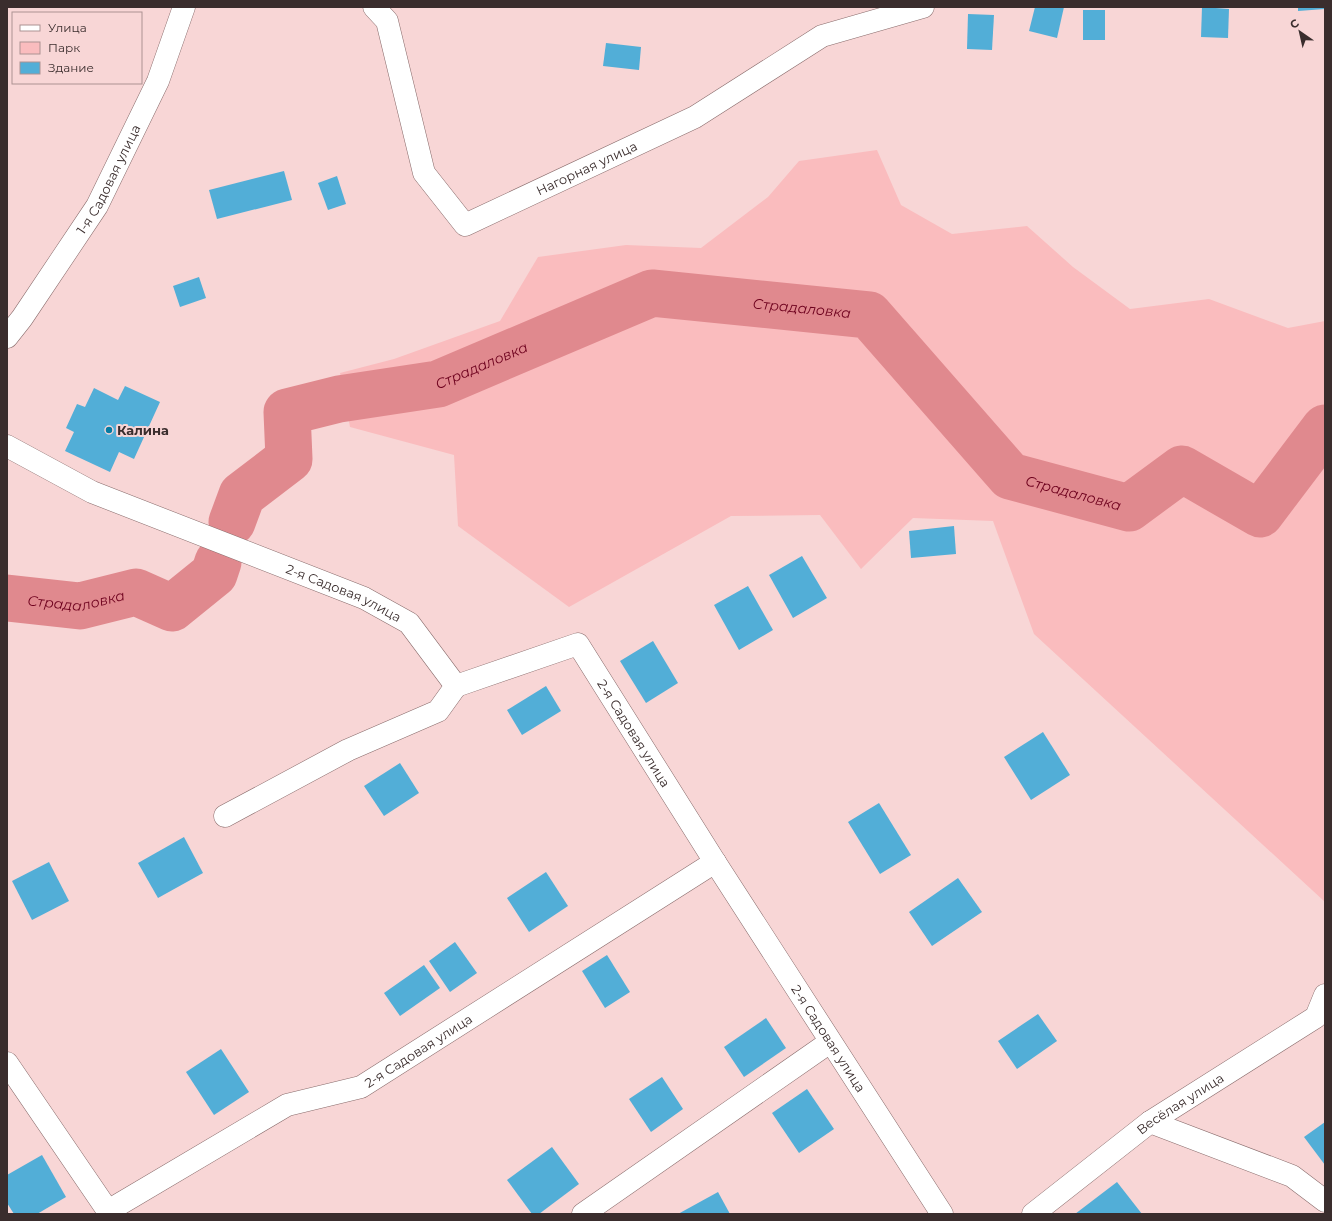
<svg xmlns="http://www.w3.org/2000/svg" width="1332" height="1221" viewBox="0 0 1332 1221" font-family="Montserrat,sans-serif">
	<style>
		.green { fill: #fabcbe }
		.lines { fill: none; stroke-linecap: round; stroke-linejoin: round }
		.river { stroke: #e0898e; stroke-width: 47 }
		.building { fill: #52aed7 }
		.minor-casing { stroke: #896c6c; stroke-width: 23 }
		.minor { stroke: #fff; stroke-width: 22 }
		.poi-dot { fill: #057ba3; stroke: #f8d6d6; stroke-width: 1.5 }
		.labels { text-anchor: middle; stroke-width: 4; stroke-linejoin: round; paint-order: stroke }
		.street-label { font-size: 13px; fill: #3a2d2d; stroke: #f8d6d6 }
		.poi-label { font-size: 13px; font-weight: bold; fill: #3a2d2d; stroke: #f8d6d6; text-anchor: start }
		.water-label { font-size: 14px; font-style: italic; fill: #6d001d; stroke: #f8d6d6 }
	</style>
	<rect width="100%" height="100%" fill="#f8d6d6"/>
	<polygon class="green" points="877,150 901,205 952,234 1027,226 1073,267 1130,309 1209,299 1288,328 1325,321 1325,902 1034,634 993,521 913,518 861,569 820,515 731,516 569,607 458,526 454,455 350,427 340,373 394,359 500,321 538,257 626,245 701,248 768,197 799,161"/>
	<g class="lines">
		<g class="river">
			<path id="s1" d="M232,522L242,495L289,459L287,412L339,399L438,384L652,293L869,315L1010,476L1129,508L1182,469L1260,514L1325,428"/>
			<path id="s2" d="M7,598L80,606L136,592L172,608L214,574L218,562"/>
		</g>
	</g>
	<g class="building">
		<polygon points="1035,7 1064,7 1057,38 1029,31"/>
		<polygon points="1202,7 1229,9 1228,38 1201,37"/>
		<polygon points="1298,7 1325,7 1325,9 1298,11"/>
		<rect x="1083" y="10" width="22" height="30"/>
		<polygon points="968,14 994,15 992,50 967,49"/>
		<polygon points="606,43 641,47 639,70 603,66"/>
		<polygon points="284,171 292,200 217,219 209,190"/>
		<polygon points="337,176 346,204 328,210 318,183"/>
		<polygon points="199,277 206,298 180,307 173,286"/>
		<polygon points="125,386 160,402 134,459 119,452 110,472 65,451 74,432 66,428 77,404 85,407 94,388 118,400"/>
		<polygon points="954,526 956,554 911,558 909,531"/>
		<polygon points="802,556 827,598 793,618 769,575"/>
		<polygon points="748,586 773,630 739,650 714,605"/>
		<polygon points="653,641 678,683 646,703 620,661"/>
		<polygon points="546,686 561,711 522,735 507,710"/>
		<polygon points="1043,732 1070,775 1031,800 1004,757"/>
		<polygon points="400,763 419,793 384,816 364,786"/>
		<polygon points="879,803 911,855 880,874 848,822"/>
		<polygon points="184,837 203,873 158,898 138,863"/>
		<polygon points="49,862 69,901 32,920 12,881"/>
		<polygon points="546,872 568,906 529,932 507,898"/>
		<polygon points="958,878 982,912 932,946 909,912"/>
		<polygon points="455,942 477,973 450,992 429,961"/>
		<polygon points="607,955 630,992 605,1008 582,971"/>
		<polygon points="424,965 440,988 400,1016 384,993"/>
		<polygon points="1038,1014 1057,1041 1017,1069 998,1041"/>
		<polygon points="766,1018 786,1048 744,1077 724,1047"/>
		<polygon points="221,1049 249,1092 214,1115 186,1072"/>
		<polygon points="662,1077 683,1109 651,1132 629,1099"/>
		<polygon points="807,1089 834,1129 799,1153 772,1113"/>
		<polygon points="1325,1122 1325,1165 1304,1137"/>
		<polygon points="552,1147 579,1184 539,1214 532,1214 507,1180"/>
		<polygon points="42,1155 66,1197 37,1214 14,1214 7,1203 7,1175"/>
		<polygon points="1117,1182 1142,1214 1075,1214"/>
		<polygon points="718,1192 730,1214 678,1214"/>
	</g>
	<g class="lines">
		<g class="minor-casing">
			<g id="minor">
				<path id="s3" d="M374,7L387,21L424,173L465,225L695,117L822,36L923,7"/>
				<path id="s4" d="M7,337L22,318L97,206L158,81L184,7"/>
				<path id="s5" d="M7,446L92,492L364,598L409,623L456,686L578,644L715,862L942,1214"/>
				<polyline points="225,816 348,750 438,711 456,686"/>
				<polyline points="7,1063 110,1214"/>
				<polyline points="1150,1122 1292,1176 1325,1201"/>
				<path id="s6" d="M108,1211L287,1105L361,1087L715,862"/>
				<polyline points="583,1214 830,1042"/>
				<path id="s7" d="M1033,1214L1150,1122L1316,1017L1325,995"/>
			</g>
		</g>
		<use href="#minor" class="minor"/>
	</g>
	<circle class="poi-dot" cx="109" cy="430" r="4"/>
	<g class="labels">
		<g class="street-label">
			<text dy="5" stroke="none"><textPath href="#s3" startOffset="376">Нагорная улица</textPath></text>
			<text dy="5" stroke="none"><textPath href="#s4" startOffset="188">1-я Садовая улица</textPath></text>
			<text dy="5" stroke="none"><textPath href="#s5" startOffset="368">2-я Садовая улица</textPath></text>
			<text dy="5" stroke="none"><textPath href="#s5" startOffset="753">2-я Садовая улица</textPath></text>
			<text dy="5" stroke="none"><textPath href="#s5" startOffset="1115">2-я Садовая улица</textPath></text>
			<text dy="5" stroke="none"><textPath href="#s6" startOffset="352">2-я Садовая улица</textPath></text>
			<text dy="5" stroke="none"><textPath href="#s7" startOffset="184">Весёлая улица</textPath></text>
		</g>
		<g class="poi-label">
			<text x="117" y="435">Калина</text>
		</g>
		<g class="water-label">
			<text dy="5" stroke="none"><textPath href="#s1" startOffset="672">Страдаловка</textPath></text>
			<text dy="5" stroke="none"><textPath href="#s1" startOffset="336">Страдаловка</textPath></text>
			<text dy="5" stroke="none"><textPath href="#s1" startOffset="1019">Страдаловка</textPath></text>
			<text dy="5" stroke="none"><textPath href="#s2" startOffset="70">Страдаловка</textPath></text>
		</g>
	</g>
	<rect width="1332" height="1221" fill="none" stroke="#3a2d2d" stroke-width="16"/>
	<rect x="12" y="12" width="130" height="72" fill="#f8d6d6" stroke="#ac9292"/>
	<rect x="20" y="25" width="20" height="6" fill="#ffffff" stroke="#ac9292"/>
	<text x="48" y="32" font-size="12" fill="#3a2d2d">Улица</text>
	<rect x="20" y="42" width="20" height="12" fill="#fabcbe" stroke="#ac9292"/>
	<text x="48" y="52" font-size="12" fill="#3a2d2d">Парк</text>
	<rect x="20" y="62" width="20" height="12" fill="#52aed7" stroke="#ac9292"/>
	<text x="48" y="72" font-size="12" fill="#3a2d2d">Здание</text>
	<g transform="translate(1300 32) rotate(326)" stroke="#f8d6d6" stroke-width="3" paint-order="stroke">
	<path d="M0-3L7 15L0 10L-7 15Z" fill="#3a2d2d"/>
	<text y="-6" font-size="11" font-weight="bold" text-anchor="middle" fill="#3a2d2d">С</text>
	</g>
</svg>
